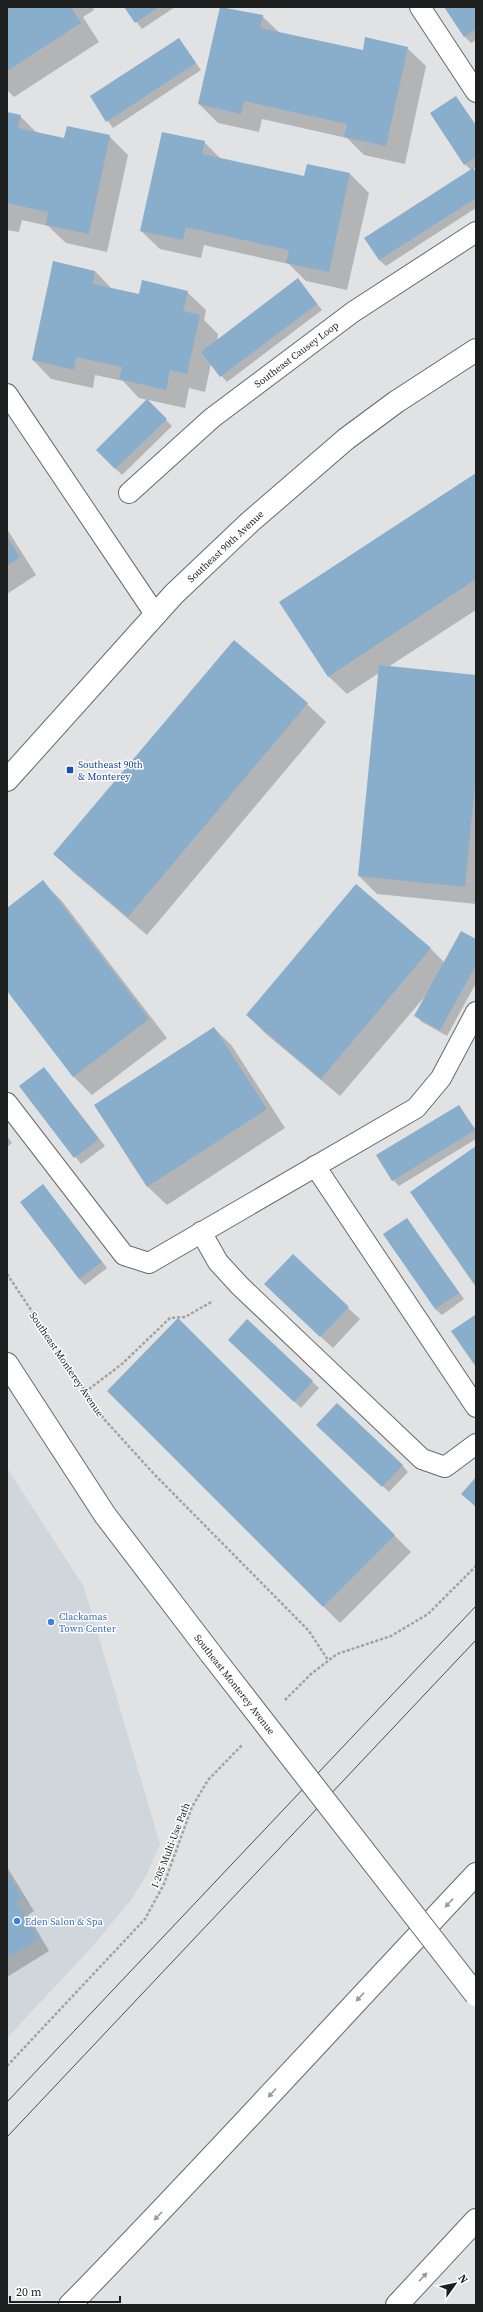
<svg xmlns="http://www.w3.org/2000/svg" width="483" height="2312" viewBox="0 0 483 2312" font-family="'Source Serif 4',serif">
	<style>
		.built { fill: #cfd7dd }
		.shadow { fill: #0003 }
		.building { fill: #89aecc }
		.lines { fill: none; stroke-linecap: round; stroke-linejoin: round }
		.service-casing { stroke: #68696b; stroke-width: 22 }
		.tertiary-casing { stroke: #68696b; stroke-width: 24 }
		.secondary-casing { stroke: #68696b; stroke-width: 24 }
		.motorway-casing { stroke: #68696b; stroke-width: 24 }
		.path { stroke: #a1a3a3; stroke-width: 2.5; stroke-dasharray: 3 2; stroke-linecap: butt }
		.service { stroke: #fff; stroke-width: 20 }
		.tertiary { stroke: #fff; stroke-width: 22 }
		.secondary { stroke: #fff; stroke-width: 22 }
		.motorway { stroke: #fff; stroke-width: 22 }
		.tram { stroke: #4e4f4f; stroke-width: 1 }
		.secondary-bridge-casing { stroke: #68696b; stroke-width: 24; stroke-linecap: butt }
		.secondary-bridge { stroke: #fff; stroke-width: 22 }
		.oneway { fill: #999a9a }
		.transit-dot { fill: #1a4fb4; stroke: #fff; stroke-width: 1.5 }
		.shop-dot { fill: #3f7fe0; stroke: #fff; stroke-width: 1.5 }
		.labels { text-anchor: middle; stroke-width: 3; stroke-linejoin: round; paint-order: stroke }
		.street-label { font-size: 10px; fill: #1d1e1e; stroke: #fff }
		.transit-label { font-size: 10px; fill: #164399; stroke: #fff; text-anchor: start }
		.shop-label { font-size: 10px; fill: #366cbe; stroke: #fff; text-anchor: start }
	</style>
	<rect width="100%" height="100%" fill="#e0e2e3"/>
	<polygon class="built" points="7,1468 84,1587 160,1844 146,1876 131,1900 90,1949 7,2038"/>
	<g class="shadow">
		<polygon points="7,7 93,7 94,10 83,17 99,42 14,97 7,90"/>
		<polygon points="125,7 175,7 142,29"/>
		<polygon points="221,7 262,16 280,33 363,51 407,48 426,66 405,164 364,155 347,138 262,119 259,132 218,123 199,104"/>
		<polygon points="445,7 476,7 476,40 471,43 465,37"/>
		<polygon points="179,39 201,70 113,128 91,97"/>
		<polygon points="456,97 476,125 476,167 473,169 476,172 476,208 386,266 379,260 471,170 465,164"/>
		<polygon points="7,113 20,116 38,134 65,140 109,136 128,155 107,252 66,243 48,226 22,220 19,232 7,230"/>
		<polygon points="204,142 221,159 305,178 308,165 350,174 369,193 347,290 306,281 289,264 204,245 201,258 160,249 141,231"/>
		<polygon points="95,271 112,289 140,295 187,292 206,310 204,320 218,334 217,341 298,279 322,310 227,382 211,364 205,392 189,388 185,408 139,398 123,381 95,375 93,388 51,379 33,360"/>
		<polygon points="147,401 172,426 122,475 97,450"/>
		<polygon points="476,474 476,610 388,667 476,676 476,904 377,894 359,876 379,673 347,694 328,676"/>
		<polygon points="7,529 36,575 7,594"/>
		<polygon points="234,641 307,704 326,722 147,935 73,872 55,854"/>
		<polygon points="43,882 61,900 167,1038 92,1095 73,1076 7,989 7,909"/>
		<polygon points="476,940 476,983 447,1036 422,1022 416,1016 427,994 340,1096 266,1034 247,1015 430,948 445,963"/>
		<polygon points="214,1028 232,1046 285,1128 167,1205 148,1187 95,1105"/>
		<polygon points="44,1068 105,1146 81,1164 20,1086"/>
		<polygon points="459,1106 476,1130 476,1139 399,1186 393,1180"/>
		<polygon points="7,1136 12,1143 7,1147"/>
		<polygon points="43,1186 107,1268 85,1285 79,1279"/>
		<polygon points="407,1219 464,1299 442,1315 435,1309"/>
		<polygon points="277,1296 348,1308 360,1319 333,1348"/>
		<polygon points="178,1320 411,1552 340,1623 108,1391"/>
		<polygon points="247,1320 319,1388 301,1408 236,1346"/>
		<polygon points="324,1431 402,1465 408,1472 389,1492"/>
		<polygon points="7,1867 34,1911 28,1915 49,1951 7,1977"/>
	</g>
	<g class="building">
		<polygon points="7,7 71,7 81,23 7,71"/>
		<polygon points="124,7 159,7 135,23"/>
		<polygon points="220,7 263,15 260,28 363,50 365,37 408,47 386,146 344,137 347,124 244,101 241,114 198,104"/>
		<polygon points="444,7 476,7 476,29 464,37"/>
		<polygon points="179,38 196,63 106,122 90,96"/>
		<polygon points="456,96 476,126 476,157 464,165 430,113"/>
		<polygon points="7,112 21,115 18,128 64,138 67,126 110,135 89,234 46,225 48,212 7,203"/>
		<polygon points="162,132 205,141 202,154 304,176 307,164 350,173 329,272 286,263 289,250 186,227 183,240 140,231"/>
		<polygon points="473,168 476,172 476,198 379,260 364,238"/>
		<polygon points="53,261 95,271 93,284 139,294 142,280 188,291 183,311 200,315 187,374 170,370 166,390 119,379 122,367 76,357 74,370 32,360"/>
		<polygon points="298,278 317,304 220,377 201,352"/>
		<polygon points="147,399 167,419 115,469 96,450"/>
		<polygon points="476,473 476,579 328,677 279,602"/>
		<polygon points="7,537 20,557 7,566"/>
		<polygon points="234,640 308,703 128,917 53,854"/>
		<polygon points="379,665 476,675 476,773 465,887 358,876"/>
		<polygon points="43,880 149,1019 73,1077 7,991 7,908"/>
		<polygon points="356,884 431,948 321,1079 246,1015"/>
		<polygon points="461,931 476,939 476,965 440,1030 414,1016"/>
		<polygon points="214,1027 267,1109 147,1187 94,1105"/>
		<polygon points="44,1067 99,1139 74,1158 19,1086"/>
		<polygon points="459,1105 475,1130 392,1181 376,1155"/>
		<polygon points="476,1146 476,1287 410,1192"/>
		<polygon points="43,1184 102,1262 79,1279 20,1202"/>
		<polygon points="407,1218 459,1293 435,1309 383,1234"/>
		<polygon points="293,1254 349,1307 320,1337 264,1284"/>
		<polygon points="475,1315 476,1316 476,1367 451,1331"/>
		<polygon points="178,1318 395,1535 323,1607 107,1391"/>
		<polygon points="247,1319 313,1381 294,1402 228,1340"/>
		<polygon points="337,1403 403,1465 382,1487 316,1425"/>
		<polygon points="476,1477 476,1507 461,1494"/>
		<polygon points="7,1873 23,1899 17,1903 39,1939 7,1958"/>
	</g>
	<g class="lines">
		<g class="service-casing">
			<g id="service">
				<polyline points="420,7 476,92"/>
				<polyline points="7,394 155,614"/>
				<polyline points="129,493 212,418 353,312 476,232"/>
				<polyline points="7,1103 124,1255 149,1263 416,1108 441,1078 476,1012"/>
				<polyline points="315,1166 476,1407"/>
				<polyline points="201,1232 218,1262 240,1286 422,1459 445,1467 476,1444"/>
			</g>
		</g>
		<g class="tertiary-casing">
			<polyline id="tertiary" points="7,780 174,594 250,522 346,439 396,402 476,350"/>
		</g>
		<g class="secondary-casing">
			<polyline id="secondary" points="7,1364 105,1515 211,1654"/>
		</g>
		<g class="motorway-casing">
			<g id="motorway">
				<path d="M70,2305C208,2164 340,2018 476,1874"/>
				<polyline points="397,2305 476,2220"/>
			</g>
		</g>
		<g class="path">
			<polyline points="7,1274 104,1419 154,1474 309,1631 328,1660"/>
			<polyline points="85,1392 122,1364 170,1318 185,1317 213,1301"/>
			<polyline points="285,1700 311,1674 337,1654 391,1636 428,1614 476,1566"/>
			<polyline points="7,2066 145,1919 164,1884 192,1807 208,1780 243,1744"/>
		</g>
		<use href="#service" class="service"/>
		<use href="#tertiary" class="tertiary"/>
		<use href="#secondary" class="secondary"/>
		<use href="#motorway" class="motorway"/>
		<g class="tram">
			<polyline points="7,2102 476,1606"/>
			<polyline points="7,2137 476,1640"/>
		</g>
		<g class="secondary-bridge-casing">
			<polyline id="secondary-bridge" points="211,1654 476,1995"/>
		</g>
		<use href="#secondary-bridge" class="secondary-bridge"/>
	</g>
	<defs><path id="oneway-solid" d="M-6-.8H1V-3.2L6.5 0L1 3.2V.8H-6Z"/></defs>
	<g class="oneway">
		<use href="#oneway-solid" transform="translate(449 1903) rotate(133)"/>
		<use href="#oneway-solid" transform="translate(360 1997) rotate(133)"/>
		<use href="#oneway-solid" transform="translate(272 2093) rotate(132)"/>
		<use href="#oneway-solid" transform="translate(158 2216) rotate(134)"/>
		<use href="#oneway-solid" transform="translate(423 2277) rotate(-47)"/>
	</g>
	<rect class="transit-dot" x="66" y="766" width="8" height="8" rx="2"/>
	<g class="shop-dot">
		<circle cx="51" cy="1622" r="4"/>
		<circle cx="17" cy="1921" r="4"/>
	</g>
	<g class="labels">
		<g class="street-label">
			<text transform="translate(296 354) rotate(-37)" y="4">Southeast Causey Loop</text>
			<text transform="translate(225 546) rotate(-43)" y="4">Southeast 90th Avenue</text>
			<text transform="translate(67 1364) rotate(56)" y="4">Southeast Monterey Avenue</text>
			<text transform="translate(235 1684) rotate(52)" y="4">Southeast Monterey Avenue</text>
			<text transform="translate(170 1845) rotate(-69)" y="4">I-205 Multi-Use Path</text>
		</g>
		<g class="transit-label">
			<text x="78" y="768">Southeast 90th<tspan x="78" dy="12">&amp; Monterey</tspan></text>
		</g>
		<g class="shop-label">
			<text x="59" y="1620">Clackamas<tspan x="59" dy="12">Town Center</tspan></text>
			<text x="25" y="1925">Eden Salon &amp; Spa</text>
		</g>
	</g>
	<rect width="483" height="2312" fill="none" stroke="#1d1e1e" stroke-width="16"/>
	<g transform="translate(455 2284) rotate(57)" stroke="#ffffff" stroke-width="3" paint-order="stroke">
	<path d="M0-3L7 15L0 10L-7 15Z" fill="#1d1e1e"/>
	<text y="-6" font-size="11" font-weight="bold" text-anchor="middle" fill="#1d1e1e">N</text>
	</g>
	<path d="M10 2296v6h110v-6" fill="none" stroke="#1d1e1e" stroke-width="2"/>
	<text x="16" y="2296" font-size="12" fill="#1d1e1e" stroke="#ffffff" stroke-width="3" paint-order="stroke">20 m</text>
</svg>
